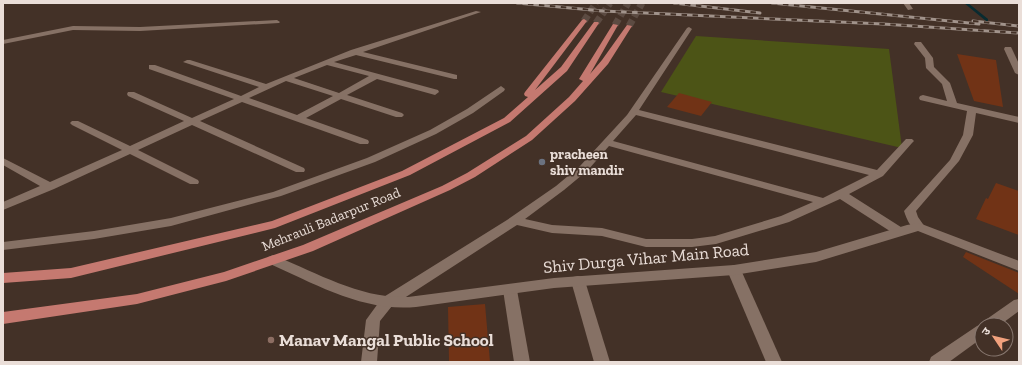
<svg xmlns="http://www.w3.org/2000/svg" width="1022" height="365" viewBox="0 0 1022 365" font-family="'Zilla Slab','Noto Sans Devanagari',serif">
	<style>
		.green { fill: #4c5416 }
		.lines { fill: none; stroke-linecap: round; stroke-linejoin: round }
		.stream { fill: #092b30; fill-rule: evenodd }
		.building { fill: #713316 }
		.primary-tunnel { stroke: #5c4b42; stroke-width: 7; stroke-dasharray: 7 3.5; stroke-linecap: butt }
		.minor { fill: #867165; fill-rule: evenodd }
		.tertiary { fill: #867165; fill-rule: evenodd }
		.primary { fill: #c57970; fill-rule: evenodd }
		.rail-casing { stroke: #a1938b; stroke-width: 3 }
		.rail { stroke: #433127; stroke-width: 2; stroke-dasharray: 5.5; stroke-linecap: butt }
		.worship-dot { fill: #6b7280; stroke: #433127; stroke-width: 1.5 }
		.education-dot { fill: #8d6e63; stroke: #433127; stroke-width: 1.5 }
		.labels { text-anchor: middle; stroke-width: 3; stroke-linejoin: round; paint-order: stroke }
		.poi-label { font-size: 14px; font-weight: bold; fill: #eaded8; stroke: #433127; text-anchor: start }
		.street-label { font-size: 14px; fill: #eaded8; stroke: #433127 }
		.near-street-label { font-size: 17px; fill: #eaded8; stroke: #433127 }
		.near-poi-label { font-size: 17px; font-weight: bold; fill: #eaded8; stroke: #433127; text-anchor: start }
	</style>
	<rect width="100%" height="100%" fill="#433127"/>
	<polygon class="green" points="696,36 889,49 902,148 661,92"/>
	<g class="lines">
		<polygon class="stream" points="964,3 968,3 988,19 988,21 986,21"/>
	</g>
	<g class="building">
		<polygon points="957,54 996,60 1003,107 974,101"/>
		<polygon points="679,93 712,102 701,116 667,107"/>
		<polygon points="996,183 1019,191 1019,235 976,219 986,198 988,199"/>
		<polygon points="966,252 1019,273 1019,294 963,257"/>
		<polygon points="485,304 490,362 449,362 448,307"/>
	</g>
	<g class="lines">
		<g class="primary-tunnel">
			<polyline points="584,21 596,3"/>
			<polyline points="596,23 610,3"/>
			<polyline points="615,25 628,3"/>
			<polyline points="629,26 642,3"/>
		</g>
		<g class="minor">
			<polygon points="903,3 909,3 913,9 908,10"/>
			<path d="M476,11L481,12L363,52L457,75V79H454L356,55L334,62L438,90L439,92L435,95L377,79L347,95L402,113L404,115L402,117H396L341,99L306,118L368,140L369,142L368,144H360L242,102L200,121L304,168L305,170L304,172H296L192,125L138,150L198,180L199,182L198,184H190L130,154L54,189L3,210V202L40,186L3,165V158L50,182L122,150L72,125L70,123L72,121H78L130,146L184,121L128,96L127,94L128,92H134L192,118L234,99L149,69V65H155L241,96L259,87L183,62L187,60H190L266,84L351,50ZM327,65L369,76L339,93L294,78ZM286,81L333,96L297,115L249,98Z"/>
			<polygon points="277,20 280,22 279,23 140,31 73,30 3,44 3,40 73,26 140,27"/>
			<path d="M689,27L692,29L639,110L877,170L906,139H912L914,141L912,143L883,176L849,194L904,229L906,232L904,235H896L840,199L789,222L716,244L692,247H646L602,236L552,233L517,225L392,306L380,321L377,362H361L366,320L382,298L507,220L556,186L580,166L627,115L687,28ZM636,115L869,175L823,198L613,141ZM609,146L813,202L781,216L715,236L692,239H646L602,228L552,225L525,219L564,190L588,170Z"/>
			<path d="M915,42H921L933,58L934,67L950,83L957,103L1019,117V123L976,113L973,135L959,161L916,211L918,217L925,227L923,230C912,233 907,220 904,211L950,160L963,135L967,111L920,100L919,98L920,96L923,95L947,101L942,84L926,68L925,58L914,44Z"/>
			<polygon points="1005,47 1011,47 1012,49 1019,64 1019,75 1015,73 1004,49"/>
			<polygon points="501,86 505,89 504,91 473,113 436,134 375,162 281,196 171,226 94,239 3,250 3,242 94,231 171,218 273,192 367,158 430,130 467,109"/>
			<polygon points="734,265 739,267 741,270 782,362 766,362 727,270 729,267"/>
			<polygon points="578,276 583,277 585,281 610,362 594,362 571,281 573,277"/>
			<polygon points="510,285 515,286 517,290 530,362 514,362 503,290 505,286"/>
			<polygon points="1019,299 1019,311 1000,325 982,325 982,338 949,362 929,362 931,357 977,326 982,324 984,321 1014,300"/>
		</g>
		<path class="tertiary" d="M919,223L1019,261V271L918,231L816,262L734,275L554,288L416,307C363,312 315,284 268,263L266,260L268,257L273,255L278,257C319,274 362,299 408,297L554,278L734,265L816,252L907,225Z"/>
		<g class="primary">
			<polygon points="584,19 587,21 535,90 561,67 594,22 598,22 599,23 567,71 510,122 410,175 275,228 71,278 3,283 3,273 71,268 272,221 402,171 504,118 528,97 525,96 524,94 525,92 582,20"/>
			<polygon points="613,24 618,25 590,74 602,60 627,25 632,26 608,64 575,101 532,140 475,177 450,190 313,251 226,281 137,304 3,324 3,312 137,294 224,272 303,245 442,186 467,173 526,136 569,97 583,81 579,79"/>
		</g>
		<g class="rail-casing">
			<g id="rail">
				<polyline points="517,3 603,11 883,24 1019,33"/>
				<polyline points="674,3 760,13"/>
				<polyline points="772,3 979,24"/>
				<polyline points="973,21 1019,26"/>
			</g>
		</g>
		<use href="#rail" class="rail"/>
	</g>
	<circle class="worship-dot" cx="542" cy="162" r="4"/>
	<circle class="education-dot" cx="271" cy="340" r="4"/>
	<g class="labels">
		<g class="poi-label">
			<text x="550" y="159">pracheen<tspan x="550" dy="16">shiv mandir</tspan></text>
		</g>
		<g class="street-label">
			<text transform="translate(331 219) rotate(-22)" y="5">Mehrauli Badarpur Road</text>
		</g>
		<g class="near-street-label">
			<text transform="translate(646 258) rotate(-5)" y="6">Shiv Durga Vihar Main Road</text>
		</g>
		<g class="near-poi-label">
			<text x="279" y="346">Manav Mangal Public School</text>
		</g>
	</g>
	<rect width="1022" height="365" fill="none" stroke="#eaded8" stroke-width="8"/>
	<g transform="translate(994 337) rotate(305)"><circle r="19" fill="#433127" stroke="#86766e"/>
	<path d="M0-3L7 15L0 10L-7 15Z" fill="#f1a17d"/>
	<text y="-6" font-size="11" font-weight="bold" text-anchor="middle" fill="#eaded8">उ</text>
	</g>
</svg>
